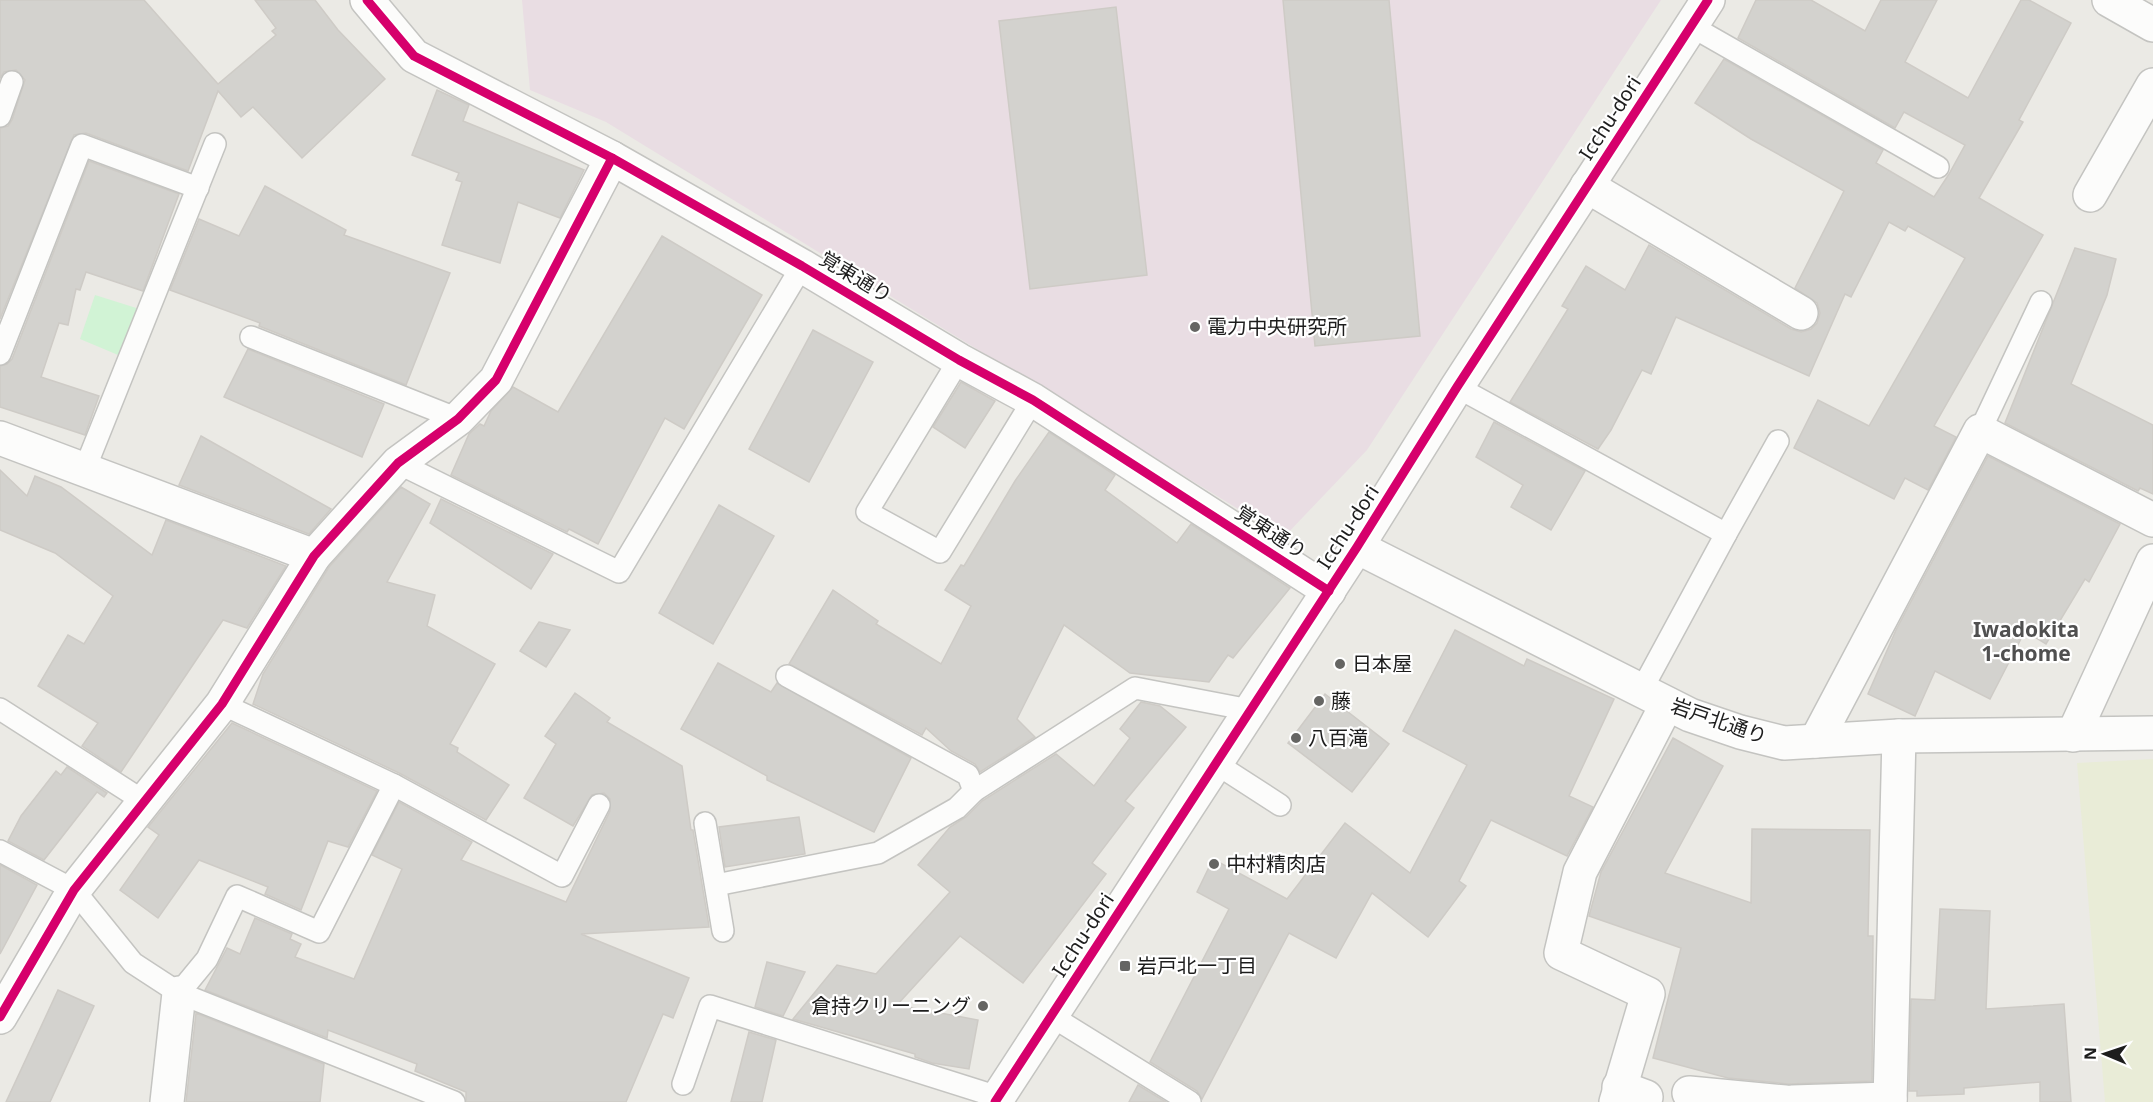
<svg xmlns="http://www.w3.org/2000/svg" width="2153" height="1102" viewBox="0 0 2153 1102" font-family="'Noto Sans','Noto Sans JP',sans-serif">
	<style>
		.industrial { fill: #e9dde3 }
		.farmland { fill: #e9ecd7 }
		.park { fill: #d1f3d5 }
		.building { fill: #d3d2ce; stroke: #cecbc6; stroke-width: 1.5 }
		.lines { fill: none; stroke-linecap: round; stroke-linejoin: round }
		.service-casing { stroke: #c4c4c1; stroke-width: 24 }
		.minor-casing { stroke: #c4c4c1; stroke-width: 36 }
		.tertiary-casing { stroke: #c4c4c1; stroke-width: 36 }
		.service { stroke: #fcfcfb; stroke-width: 21 }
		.minor { stroke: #fcfcfb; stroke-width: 33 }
		.tertiary { stroke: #fcfcfb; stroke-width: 33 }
		.cycleway-casing { stroke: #fff; stroke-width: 13 }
		.cycleway { stroke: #d6006c; stroke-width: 9 }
		.poi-dot { fill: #656563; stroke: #fff; stroke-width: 2 }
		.labels { text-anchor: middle; stroke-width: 4.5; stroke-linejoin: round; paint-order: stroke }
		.street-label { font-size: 20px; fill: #1d1d1d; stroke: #fff }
		.poi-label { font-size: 20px; fill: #1d1d1d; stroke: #fff; text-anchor: start }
		.neighbourhood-label { font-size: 21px; font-weight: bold; fill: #505050; stroke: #fff }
	</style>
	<rect width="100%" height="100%" fill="#ebeae5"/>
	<polygon class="industrial" points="522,0 1661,0 1367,450 1284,537 606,122 530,90"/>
	<polygon class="farmland" points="2153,759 2153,1102 2105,1102 2077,763"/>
	<polygon class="park" points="95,295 149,312 130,360 80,339"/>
	<g class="building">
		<polygon points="0,0 144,0 218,84 276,35 272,31 276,28 255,0 315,0 338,30 385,79 302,158 253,107 241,117 218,91 188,171 86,133 74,135 0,319 0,128 8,126 12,120 25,80 16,70 4,72 0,78"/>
		<polygon points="1283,0 1389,0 1420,336 1315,346"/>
		<polygon points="1756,0 1811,0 1865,31 1881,0 1937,0 1905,62 1968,98 2021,0 2029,0 2071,23 2019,120 2023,122 1979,198 2043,235 1934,426 1956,437 1928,490 1905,478 1894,499 1794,448 1818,400 1869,426 1965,258 1908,226 1905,231 1889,222 1851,297 1845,294 1809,376 1676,317 1651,374 1642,370 1611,430 1598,449 1510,402 1568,309 1562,306 1586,266 1625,290 1649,245 1791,329 1801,332 1811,329 1817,323 1820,313 1817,303 1795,288 1844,191 1751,139 1695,103 1724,59 1883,150 1876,163 1934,197 1949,174 1965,145 1904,112 1895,128 1738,38"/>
		<polygon points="1116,7 1147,275 1030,289 999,21"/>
		<polygon points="437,90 469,105 463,121 584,170 560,218 518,202 500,263 442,245 462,182 456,180 459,173 412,155"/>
		<polygon points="89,161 179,194 143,291 86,272 80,290 76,289 68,325 59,323 41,377 99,396 85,435 0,407 0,366 7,364 12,359"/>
		<polygon points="265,186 346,230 344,235 450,273 406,385 259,326 260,323 170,290 199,219 239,236"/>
		<polygon points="662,236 762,295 684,429 665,418 598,544 569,529 567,532 451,475 469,434 480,424 484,426 491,411 513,387 558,412"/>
		<polygon points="2075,248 2116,259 2107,295 2071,384 2153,425 2153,494 2140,488 2138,491 2005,423"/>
		<polygon points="813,330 873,362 809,482 749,449"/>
		<polygon points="248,349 384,404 362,457 224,397"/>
		<polygon points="961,382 995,401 965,448 933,427"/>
		<polygon points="1494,422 1585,471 1551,530 1511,507 1523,485 1476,457"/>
		<polygon points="1049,432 1115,475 1105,490 1177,543 1191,524 1290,588 1233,658 1228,655 1209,682 1130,673 1064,625 1017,719 1035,737 980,772 975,764 951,751 926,728 922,735 789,664 833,590 878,621 876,624 941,664 971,606 945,590 961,565 964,566 1015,481"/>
		<polygon points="201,436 331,509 309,534 179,485"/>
		<polygon points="1988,456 2120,524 2089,582 2085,579 2046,644 2025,631 1990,699 1935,671 1915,716 1868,694 1896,630"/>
		<polygon points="0,470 27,496 35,476 61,487 152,555 166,520 286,566 247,628 223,620 121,772 82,746 98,723 38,686 68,635 84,644 113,596 55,553 0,530"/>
		<polygon points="401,487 430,504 387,582 435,595 427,626 495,664 450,744 458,748 457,752 509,785 486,820 399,773 253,704 263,674 329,567"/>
		<polygon points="441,499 553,554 531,589 430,523"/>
		<polygon points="719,505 774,536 713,644 659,613"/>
		<polygon points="539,622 570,630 546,667 520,651"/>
		<polygon points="1455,630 1524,666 1527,659 1614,699 1569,796 1593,807 1567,856 1491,820 1459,881 1466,886 1428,937 1372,893 1336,958 1289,933 1202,1099 1197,1091 1150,1062 1229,909 1197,892 1213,859 1287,899 1345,823 1410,873 1467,765 1403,731"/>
		<polygon points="718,663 771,692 777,683 911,758 874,832 767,780 767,776 681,729"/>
		<polygon points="575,693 610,718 607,722 682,766 691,830 693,830 708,920 709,927 581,934 689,978 673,1018 663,1014 626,1102 466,1102 466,1092 415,1071 417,1064 328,1030 327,1038 205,990 227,948 240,954 255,918 292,934 290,939 301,944 295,957 354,979 402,869 372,855 399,802 472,842 461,860 566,902 610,811 610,799 604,793 592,795 573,826 524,798 556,744 545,736"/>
		<polygon points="1325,694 1389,744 1352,792 1288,743"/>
		<polygon points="1141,702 1160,706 1186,727 1125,801 1134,808 1092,863 1106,874 1023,983 960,936 897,1005 978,1020 969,1069 932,1063 915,1057 915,1054 793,1019 837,965 876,974 950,892 918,865 950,827 966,817 982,801 1056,754 1094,786 1130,738 1120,729"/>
		<polygon points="232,723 377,791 348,847 328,841 301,910 265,894 268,887 199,860 158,918 120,890 159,835 148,827"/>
		<polygon points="1673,738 1723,766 1665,873 1751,903 1752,829 1870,830 1868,936 1873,936 1872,1081 1789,1084 1728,1078 1653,1058 1681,948 1589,916 1601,872"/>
		<polygon points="67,767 107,793 104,797 97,792 44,860 8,841 21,816 56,771 61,775"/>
		<polygon points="799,817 805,854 725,867 719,827"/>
		<polygon points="0,865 37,885 0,954"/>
		<polygon points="1940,909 1990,911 1986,1009 2064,1004 2071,1102 2040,1102 2040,1082 1964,1088 1964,1094 1917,1096 1917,1091 1909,1091 1911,999 1935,1000"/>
		<polygon points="767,962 805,972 783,1016 755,1007"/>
		<polygon points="58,990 94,1006 50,1102 6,1102"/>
		<polygon points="196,1013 324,1064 320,1102 186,1102"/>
		<polygon points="749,1032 776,1040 762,1102 731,1102"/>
		<polygon points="1138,1085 1166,1102 1129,1102"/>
	</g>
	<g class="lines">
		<g class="service-casing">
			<g id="service">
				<polyline points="1691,26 1938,167"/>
				<polyline points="0,116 12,82"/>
				<polyline points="251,337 458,419"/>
				<polyline points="0,354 82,145 198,188"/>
				<polyline points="959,360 867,512 940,552 1033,400"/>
				<polyline points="1457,387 1726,534 1641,691"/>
				<polyline points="1980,431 2041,302"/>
				<polyline points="398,463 619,572 802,266"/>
				<polyline points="84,471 215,144"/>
				<polyline points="1726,534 1778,441"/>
				<polyline points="787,676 968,775 974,791"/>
				<polyline points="222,704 394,785 562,876 599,805"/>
				<polyline points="0,709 145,802"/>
				<polyline points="1215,763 1280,805"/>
				<polyline points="705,823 723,931"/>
				<polyline points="0,851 74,890 133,963 179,993 454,1102"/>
				<polyline points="716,885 878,853 957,808 974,791 1135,688 1250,710"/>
				<polyline points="179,993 207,959 237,896 319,932 394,785"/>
				<polyline points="1053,1017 1190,1102"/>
				<polyline points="683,1084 710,1006 998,1097"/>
			</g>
		</g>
		<g class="minor-casing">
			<g id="minor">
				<polyline points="367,0 414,56 612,158 802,266 959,360 1033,400 1329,591"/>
				<polyline points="2109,0 2153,25"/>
				<polyline points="1587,186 1801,313"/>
				<polyline points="2090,195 2153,85"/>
				<polyline points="0,438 314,556"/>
				<polyline points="1357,547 1690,715 1740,732 1784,743 1899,736 2153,733"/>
				<polyline points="2073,735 2153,561"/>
				<polyline points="1816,741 1980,431 2153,520"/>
				<polyline points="0,1017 74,890 222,704 314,556 398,463 458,419 496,380 612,158"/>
				<polyline points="1619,1087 1646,1097"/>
				<polyline points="1689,1093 1785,1102"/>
				<polyline points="167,1102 179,993"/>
				<polyline points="1616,1102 1648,994 1561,953 1580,872 1667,704"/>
				<polyline points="1792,1102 1890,1099"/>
				<polyline points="1890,1102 1899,736"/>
			</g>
		</g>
		<g class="tertiary-casing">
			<polyline id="tertiary" points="995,1102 1357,547 1457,387 1708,0"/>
		</g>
		<use href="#service" class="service"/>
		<use href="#minor" class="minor"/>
		<use href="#tertiary" class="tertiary"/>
		<g class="cycleway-casing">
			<g id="cycleway">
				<polyline points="367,0 414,56 612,158 802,266 959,360 1033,400 1329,591"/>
				<polyline points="0,1017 74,890 222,704 314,556 398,463 458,419 496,380 612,158"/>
				<polyline points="995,1102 1357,547 1457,387 1708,0"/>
			</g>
		</g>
		<use href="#cycleway" class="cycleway"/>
	</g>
	<g class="poi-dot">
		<circle cx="1195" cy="327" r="6"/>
		<circle cx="1340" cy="664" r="6"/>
		<circle cx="1319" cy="701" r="6"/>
		<circle cx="1296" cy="738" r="6"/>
		<circle cx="1214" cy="864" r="6"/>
		<rect x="1119" y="960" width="12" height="12" rx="3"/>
		<circle cx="983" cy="1006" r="6"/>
	</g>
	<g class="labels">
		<g class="street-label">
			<text transform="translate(1610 118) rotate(-57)" y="7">Icchu-dori</text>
			<text transform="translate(856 277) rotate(31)" y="7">覚東通り</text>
			<text transform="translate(1348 527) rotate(-57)" y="7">Icchu-dori</text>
			<text transform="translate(1271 532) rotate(33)" y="7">覚東通り</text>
			<text transform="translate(1719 721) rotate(19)" y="7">岩戸北通り</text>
			<text transform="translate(1083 935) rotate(-57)" y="7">Icchu-dori</text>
		</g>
		<g class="poi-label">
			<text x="1207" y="334">電力中央研究所</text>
			<text x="1352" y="671">日本屋</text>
			<text x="1331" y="708">藤</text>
			<text x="1308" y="745">八百滝</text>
			<text x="1226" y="871">中村精肉店</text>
			<text x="1137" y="973">岩戸北一丁目</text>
			<text x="971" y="1013" text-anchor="end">倉持クリーニング</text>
		</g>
		<g class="neighbourhood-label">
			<text x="2026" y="637">Iwadokita<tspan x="2026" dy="24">1-chome</tspan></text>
		</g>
	</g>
	<g transform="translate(2105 1054) rotate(272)" stroke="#ffffff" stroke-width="4.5" paint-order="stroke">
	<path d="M0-4.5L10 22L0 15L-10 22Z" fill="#1d1d1d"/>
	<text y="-9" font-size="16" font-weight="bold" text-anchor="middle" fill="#1d1d1d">N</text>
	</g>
</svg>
